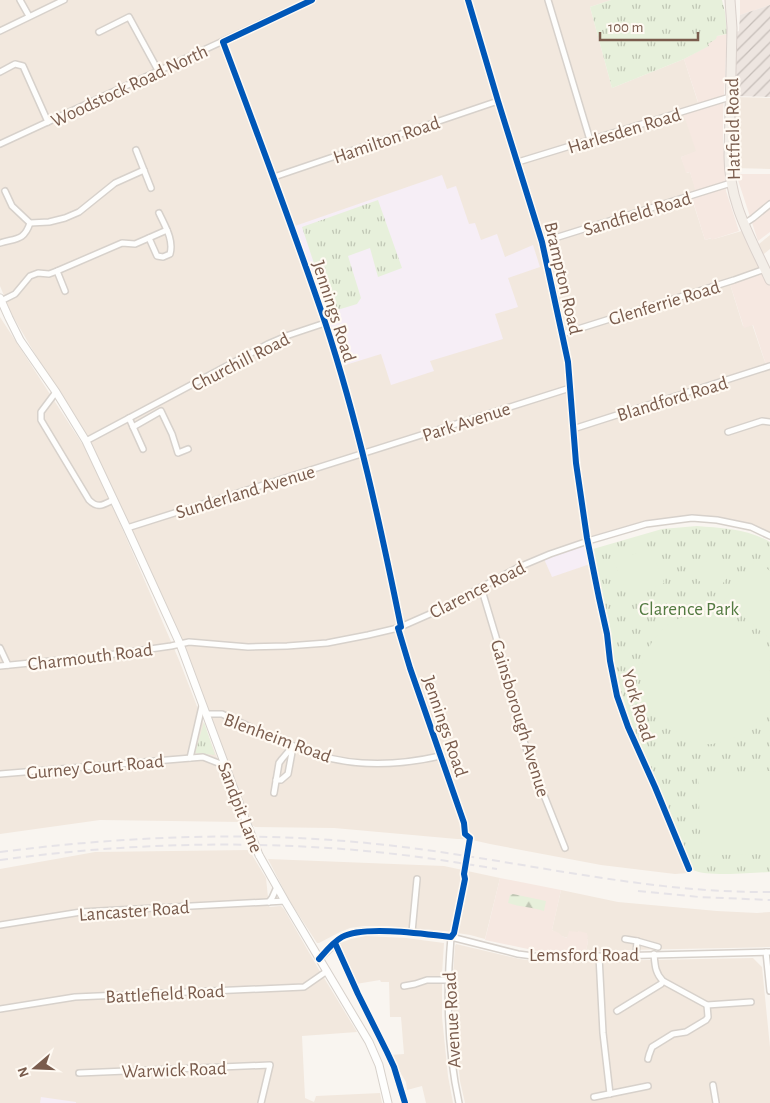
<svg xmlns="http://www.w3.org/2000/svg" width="770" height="1103" viewBox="0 0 770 1103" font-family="'Alegreya Sans',sans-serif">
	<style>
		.residential { fill: #f2e8de }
		.commercial { fill: #f6e8e1 }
		.industrial { fill: url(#industrial-furrows) }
		.education { fill: #f6eef6 }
		.grass { fill: url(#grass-tufts) }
		.forest { fill: url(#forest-firs) }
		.pitch { fill: #e7f0db }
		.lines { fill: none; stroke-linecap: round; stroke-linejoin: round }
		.minor-casing { stroke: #d7d1cb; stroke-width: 8 }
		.tertiary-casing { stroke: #d7d1cb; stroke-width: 9 }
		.primary-casing { stroke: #dad1cc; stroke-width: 11 }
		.minor { stroke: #fefefd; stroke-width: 5 }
		.tertiary { stroke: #fefefd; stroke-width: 7 }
		.primary { stroke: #f3eee8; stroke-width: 9 }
		.rail { stroke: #e6e3e7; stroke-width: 2; stroke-dasharray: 8 5; stroke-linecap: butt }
		.tertiary-bridge-casing { stroke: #d7d1cb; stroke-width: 9; stroke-linecap: butt }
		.tertiary-bridge { stroke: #fefefd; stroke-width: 7 }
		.cycleway-casing { stroke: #fffaf3; stroke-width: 9 }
		.cycleway { stroke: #0057b8; stroke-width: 6 }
		.labels { text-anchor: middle; stroke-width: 4.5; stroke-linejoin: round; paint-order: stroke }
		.street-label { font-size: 19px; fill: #7a5c4d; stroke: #fffaf3 }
		.park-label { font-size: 19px; fill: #537a41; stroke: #fffaf3 }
	</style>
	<defs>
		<pattern id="industrial-furrows" width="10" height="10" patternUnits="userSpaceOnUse" patternTransform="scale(1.25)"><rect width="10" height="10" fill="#ede5e0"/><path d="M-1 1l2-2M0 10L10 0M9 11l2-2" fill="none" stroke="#c5bdb8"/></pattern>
		<pattern id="grass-tufts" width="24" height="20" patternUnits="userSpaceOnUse" patternTransform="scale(1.25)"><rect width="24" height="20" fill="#e7f0db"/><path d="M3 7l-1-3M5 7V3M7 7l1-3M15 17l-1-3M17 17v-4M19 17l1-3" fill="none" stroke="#c0c6b4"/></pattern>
		<pattern id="forest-firs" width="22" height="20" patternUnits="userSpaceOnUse" patternTransform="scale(1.25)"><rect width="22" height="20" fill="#e7f0db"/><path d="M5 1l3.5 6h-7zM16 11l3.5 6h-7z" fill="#c0c6b4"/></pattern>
	</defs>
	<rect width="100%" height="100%" fill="#f9f5f0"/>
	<g class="residential">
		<polygon points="0,0 611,0 590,7 612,88 684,59 700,109 696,152 681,157 687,173 690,172 697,193 691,196 705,240 712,238 714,239 745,230 763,269 729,281 743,326 752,324 767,368 770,367 770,536 751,527 692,518 646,524 588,541 606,633 615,695 688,870 688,873 675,874 601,865 490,844 468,839 457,839 334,828 255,827 246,821 180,644 86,441 11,313 0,286"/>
		<polygon points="732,97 770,98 770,169 731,168"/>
		<polygon points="770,235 770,249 759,258 754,248"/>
		<polygon points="0,317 92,459 179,660 242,822 100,820 0,834"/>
		<polygon points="249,850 266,878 269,907 281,906 284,909 318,968 357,1032 302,1036 305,1098 314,1102 316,1096 380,1093 382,1103 0,1103 0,869 95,852"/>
		<polygon points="268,859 444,866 500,878 485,939 470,935 445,931 387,926 364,926 350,928 340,932 319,943 317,943 289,900"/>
		<polygon points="561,890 618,902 717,911 757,913 770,912 770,947 628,950 586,952 588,940 578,932 568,938 561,936 552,930"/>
		<polygon points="366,936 406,938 444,943 442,974 442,1017 448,1076 453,1103 426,1103 422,1086 407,1090 406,1082 390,1055 404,1054 401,1017 390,1017 389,982 381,982 380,980 356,984 339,946 343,942 351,939"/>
		<polygon points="456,944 520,959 544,962 753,958 762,967 770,1047 770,1103 465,1103 460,1081 454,1025 452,989 455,946"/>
	</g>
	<g class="commercial">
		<polygon points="740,0 770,0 770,5 740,15"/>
		<polygon points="727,34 723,114 723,139 726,191 739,231 714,239 712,240 711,238 705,240 692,198 697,196 690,172 686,173 681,157 696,151 683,113 700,108 684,59 708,46 708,44 717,36"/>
		<polygon points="736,174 770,174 770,232 758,241"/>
		<polygon points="765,272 770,283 770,367 767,368 753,325 744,328 730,284 751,278"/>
		<polygon points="500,878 561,890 552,930 559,933 562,936 567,938 569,931 578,932 578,931 587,933 587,935 588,936 587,939 588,940 586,952 542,952 485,940"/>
	</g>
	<polygon class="industrial" points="770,5 770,97 734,96 736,32 739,31 740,15"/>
	<g class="education">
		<polygon points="442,175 447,189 456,186 469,224 475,223 481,240 497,234 505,257 533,245 540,267 508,278 518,307 495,314 503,339 430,361 434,371 391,385 381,354 339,367 292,227"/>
		<polygon points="587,544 590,564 552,577 544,559"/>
		<polygon points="41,1097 76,1102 76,1103 40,1103"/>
	</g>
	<g class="grass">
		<polygon points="611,0 722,0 725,12 727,34 717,36 716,39 708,44 709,46 684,59 612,88 590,7"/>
		<polygon points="378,200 402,268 378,277 370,248 348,256 361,298 357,304 334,311 328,294 324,294 302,227"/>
		<path d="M697,526C721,528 749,529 770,542V872C752,873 707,877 693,870L660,789L632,725L622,695L614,660L609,620L602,597L593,549L662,529Z"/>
		<polygon points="204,722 215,755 195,753"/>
	</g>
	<path class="forest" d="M513,894L546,901L544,911C532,907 520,907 508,903L510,895Z"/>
	<g class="pitch">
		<polygon points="650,547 664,583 629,598 614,563"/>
		<polygon points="714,552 735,568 715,593 694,577"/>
		<polygon points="756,560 770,571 770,639 724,600"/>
		<path d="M700,611L726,614L731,617C740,624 766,642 769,653C770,663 770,683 770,695C770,708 759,721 749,729C733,741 708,749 688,741C681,737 674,729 668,724C662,719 655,714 651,708C631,682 644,642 669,624C678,618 689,614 700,611Z"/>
		<polygon points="770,771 770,854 715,855 711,858 703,852 700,829 698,774"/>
	</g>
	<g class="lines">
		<g class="minor-casing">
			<g id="minor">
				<polyline points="20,0 29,16"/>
				<polyline points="468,0 498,101 542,242 562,334 568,362 576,463 587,538 599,598 607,634 610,661 617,696 628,727 655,787 689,869"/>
				<polyline points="548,0 590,140"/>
				<polyline points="0,31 64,0"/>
				<polyline points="99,32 129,17 159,72"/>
				<path d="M223,42C258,135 293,228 325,322C358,422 380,524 401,627"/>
				<polyline points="0,72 15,64 23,66 48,122"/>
				<polyline points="0,144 312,0"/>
				<polyline points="136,150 151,188"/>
				<polyline points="518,162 730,97"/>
				<polyline points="274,177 498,101"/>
				<polyline points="5,191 12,206 30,223 49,222 65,218 79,212 115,183 144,170"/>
				<polyline points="744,224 753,218 770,204"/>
				<path d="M149,238L157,256L163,257L170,254C174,240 165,226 159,213"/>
				<polyline points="542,242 731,183"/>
				<path d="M0,243C16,238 24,241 30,223"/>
				<polyline points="57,271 65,291"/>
				<polyline points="1,301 15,294 30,276 38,273 49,274 57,271 122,243 135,244 167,230"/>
				<polyline points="562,334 734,280 765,269"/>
				<path d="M56,392L41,412V420L89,500C98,509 103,505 113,500"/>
				<polyline points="129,418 143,449"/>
				<polyline points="133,427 161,411 172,434 178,453 188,449"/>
				<polyline points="573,429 770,366"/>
				<polyline points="728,432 762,421 770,422"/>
				<polyline points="86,441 268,344 289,335 325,323"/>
				<polyline points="127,528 570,388"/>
				<polyline points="481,587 496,637 522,733 528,755 565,848"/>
				<polyline points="398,628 410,668 464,823 465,834"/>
				<polyline points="0,648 8,665"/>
				<polyline points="0,666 101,656 171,646 189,642 248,647 287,646 327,643 368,635 398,628 439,610 519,567 550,554 588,541 646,524 692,518 717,520 751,527 770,536"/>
				<path d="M206,715L210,714H222C253,728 284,744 318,755C357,767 401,765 440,756"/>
				<polyline points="190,758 202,706"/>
				<polyline points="0,774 203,757 226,766"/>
				<polyline points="276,780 281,780 288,774 293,747"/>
				<polyline points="274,793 279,763 282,759 293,746"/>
				<polyline points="269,902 272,898 277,887"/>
				<polyline points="0,925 81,912 285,901"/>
				<polyline points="412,932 417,879"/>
				<path d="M451,937C446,993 447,1048 459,1103"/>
				<polyline points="625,939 637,941 658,947"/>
				<polyline points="766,952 770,991"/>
				<path d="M654,954C655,965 655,973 663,981L707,1005L751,1002"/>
				<polyline points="636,955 637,941"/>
				<polyline points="599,956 603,1033 610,1094"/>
				<polyline points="319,959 343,936 358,932 368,931 412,932 451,937 518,954 533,956 570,957 770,952"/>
				<polyline points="404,986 415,984 427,980 447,980"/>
				<polyline points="0,1009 75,997 304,987 327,971"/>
				<polyline points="617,1011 661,984 663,981"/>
				<polyline points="648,1059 649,1055 652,1047 673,1034 686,1032 706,1020 708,1017 707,1005"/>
				<polyline points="79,1073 270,1065 261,1103"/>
				<polyline points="713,1085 716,1103"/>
				<polyline points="594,1097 648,1086"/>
			</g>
		</g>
		<g class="tertiary-casing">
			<g id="tertiary">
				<polyline points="0,298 9,318 20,340 56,392 86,441 127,528 180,644 246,821"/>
				<polyline points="259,855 285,901 369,1042 379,1065 388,1103"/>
			</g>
		</g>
		<g class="primary-casing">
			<path id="primary" d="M730,0L732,28L729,156C729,203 751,238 770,280"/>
		</g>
		<use href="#minor" class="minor"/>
		<use href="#tertiary" class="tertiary"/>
		<use href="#primary" class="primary"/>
		<g class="rail">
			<path d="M0,852C135,835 268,830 403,847C526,862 646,893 770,892"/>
			<path d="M0,860C118,844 236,840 355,850C402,854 450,861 497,869"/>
			<polyline points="638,891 699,897 770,900"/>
		</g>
		<g class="tertiary-bridge-casing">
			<polyline id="tertiary-bridge" points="246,821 259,855"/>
		</g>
		<use href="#tertiary-bridge" class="tertiary-bridge"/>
		<g class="cycleway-casing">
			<g id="cycleway">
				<path d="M312,0L223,42C258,135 293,228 325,322C358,422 380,524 401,627L398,628L410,668L464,823L465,834L470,838L464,874L465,879L454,933L451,937C426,934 363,925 342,937C333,942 326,951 319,959"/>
				<polyline points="468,0 498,101 542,242 562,334 568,362 576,463 587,538 599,598 607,634 610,661 617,696 628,727 655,787 689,869"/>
				<polyline points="335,943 358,994 387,1052 394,1067 405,1103"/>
			</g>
		</g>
		<use href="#cycleway" class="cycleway"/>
	</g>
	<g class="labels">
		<g class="street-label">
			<text transform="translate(129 85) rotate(-25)" y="7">Woodstock Road North</text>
			<text transform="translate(732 129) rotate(-91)" y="7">Hatfield Road</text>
			<text transform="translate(624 130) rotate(-17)" y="7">Harlesden Road</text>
			<text transform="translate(386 139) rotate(-19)" y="7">Hamilton Road</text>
			<text transform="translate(637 213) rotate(-17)" y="7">Sandfield Road</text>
			<text transform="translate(564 278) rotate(77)" y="7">Brampton Road</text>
			<text transform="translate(664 302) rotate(-17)" y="7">Glenferrie Road</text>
			<text transform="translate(335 311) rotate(72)" y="7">Jennings Road</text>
			<text transform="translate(240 361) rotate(-27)" y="7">Churchill Road</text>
			<text transform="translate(672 398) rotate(-17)" y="7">Blandford Road</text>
			<text transform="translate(466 421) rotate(-18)" y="7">Park Avenue</text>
			<text transform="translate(245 491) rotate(-17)" y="7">Sunderland Avenue</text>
			<text transform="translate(477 589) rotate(-27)" y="7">Clarence Road</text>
			<text transform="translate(90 656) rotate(-7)" y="7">Charmouth Road</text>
			<text transform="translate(639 705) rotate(73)" y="7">York Road</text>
			<text transform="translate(521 718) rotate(73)" y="7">Gainsborough Avenue</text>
			<text transform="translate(446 726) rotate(71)" y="7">Jennings Road</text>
			<text transform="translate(278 737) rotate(20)" y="7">Blenheim Road</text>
			<text transform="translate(95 766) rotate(-5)" y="7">Gurney Court Road</text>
			<text transform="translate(241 807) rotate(69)" y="7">Sandpit Lane</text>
			<text transform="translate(134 910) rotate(-4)" y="7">Lancaster Road</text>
			<text x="584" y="961">Lemsford Road</text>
			<text transform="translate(165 993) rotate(-3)" y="7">Battlefield Road</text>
			<text transform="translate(451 1020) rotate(-93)" y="7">Avenue Road</text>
			<text transform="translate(174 1069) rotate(-2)" y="7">Warwick Road</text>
		</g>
		<g class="park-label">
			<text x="689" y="615">Clarence Park</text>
		</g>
	</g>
	<g transform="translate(35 1068) rotate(251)" stroke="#fffaf3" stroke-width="4" paint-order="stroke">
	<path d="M0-4L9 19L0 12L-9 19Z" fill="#7a5c4d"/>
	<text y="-8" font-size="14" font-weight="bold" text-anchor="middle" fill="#7a5c4d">N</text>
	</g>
	<path d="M600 32v8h98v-8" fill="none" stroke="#7a5c4d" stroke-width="2.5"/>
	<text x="608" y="32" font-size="15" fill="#7a5c4d" stroke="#fffaf3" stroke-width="4" paint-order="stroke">100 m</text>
</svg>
